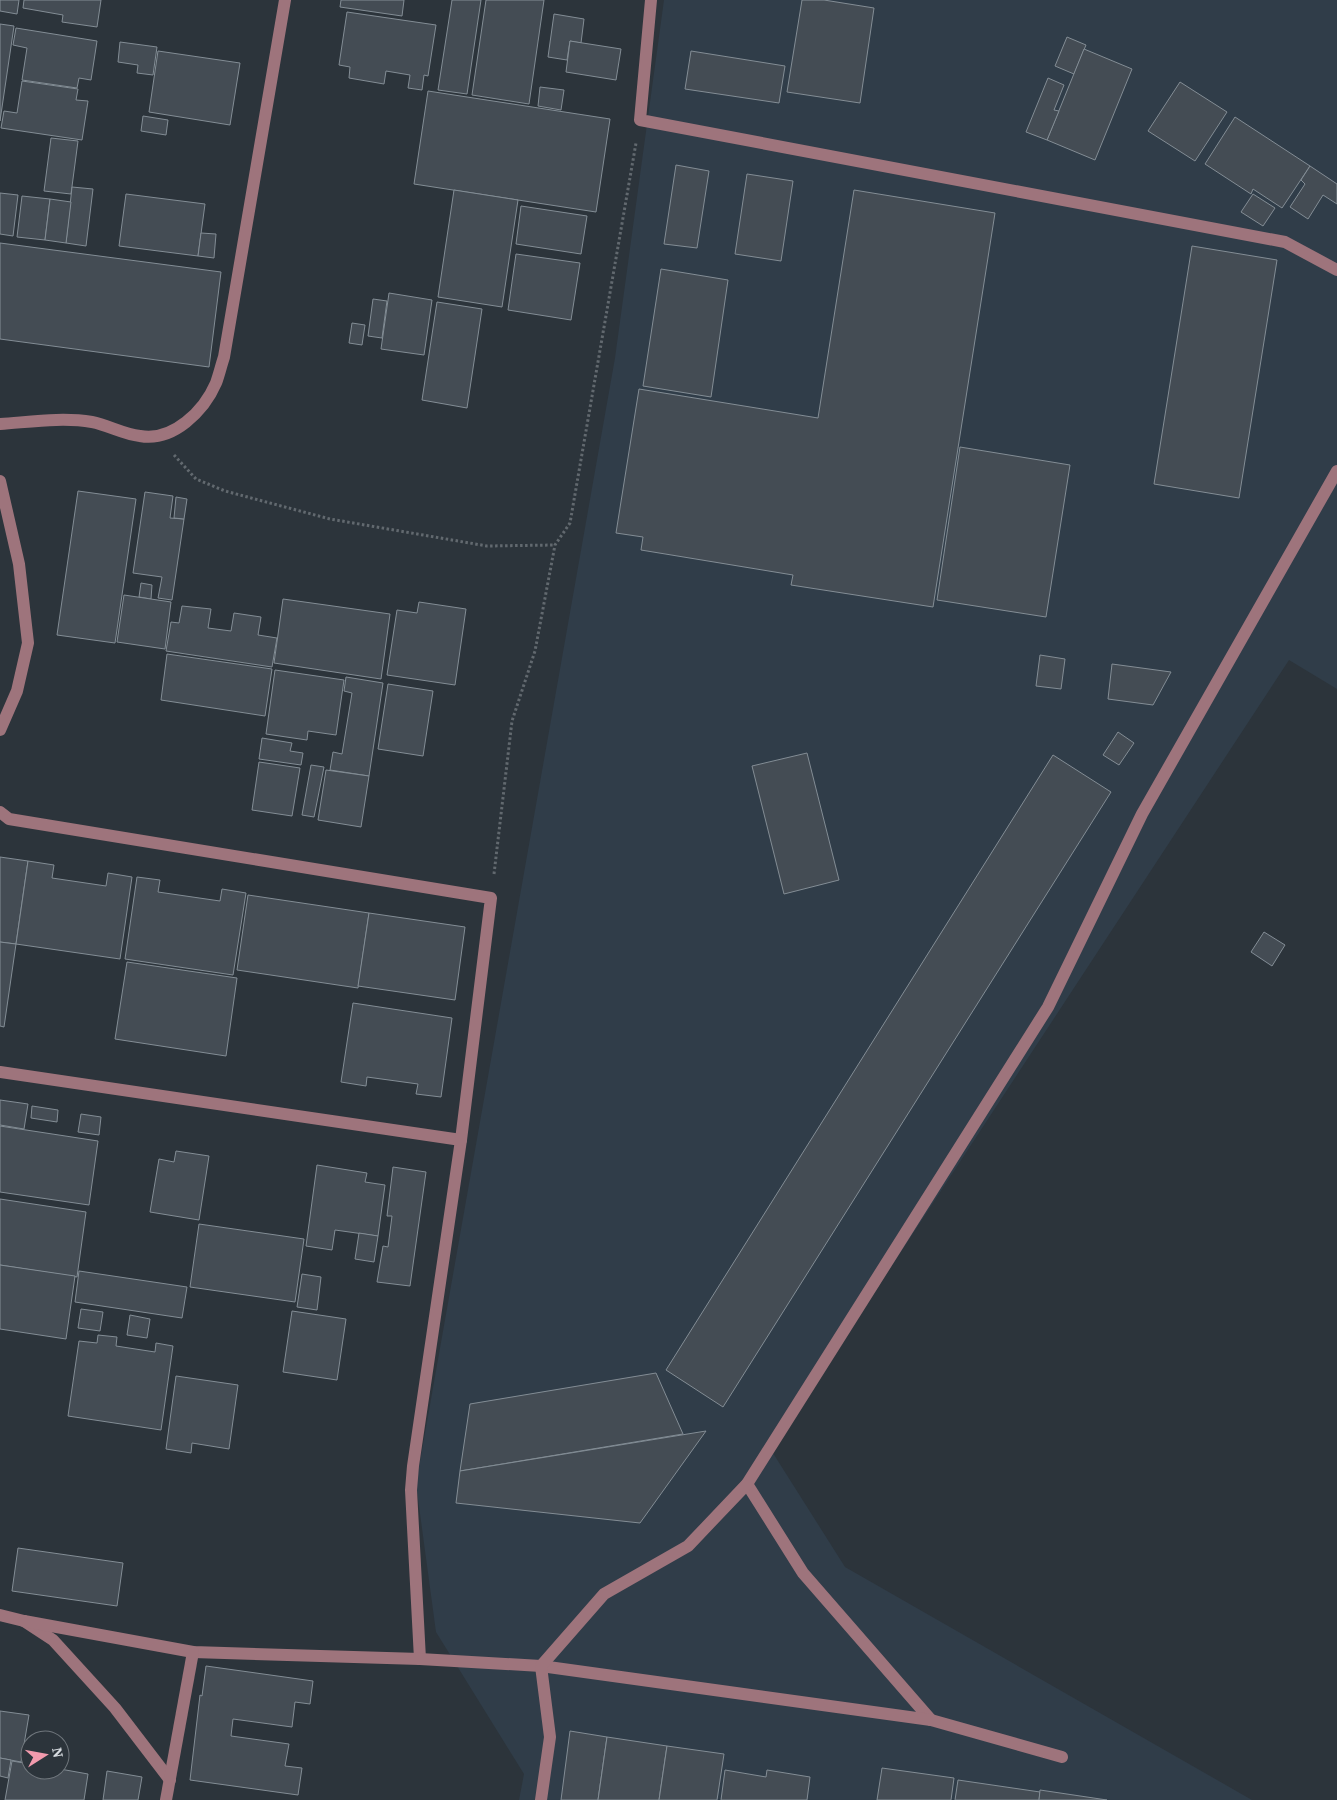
<svg xmlns="http://www.w3.org/2000/svg" width="1337" height="1800" viewBox="0 0 1337 1800" font-family="'Source Serif 4',serif">
	<style>
		.built { fill: #303d49 }
		.building { fill: #444c54; stroke: #838d95 }
		.lines { fill: none; stroke-linecap: round; stroke-linejoin: round }
		.path { stroke: #62696f; stroke-width: 3; stroke-dasharray: 2.5 2.5; stroke-linecap: butt }
		.minor { stroke: #9e747c; stroke-width: 12 }
	</style>
	<rect width="100%" height="100%" fill="#2c343b"/>
	<polygon class="built" points="664,0 1337,0 1337,689 1289,660 771,1450 845,1567 1252,1800 519,1800 524,1774 436,1632 416,1484 615,358"/>
	<g class="building">
		<polygon points="0,0 19,0 17,14 0,11"/>
		<polygon points="24,0 101,0 97,27 62,22 63,15 23,8"/>
		<polygon points="341,0 404,0 402,16 340,7"/>
		<polygon points="452,0 481,0 467,94 438,90"/>
		<polygon points="486,0 544,0 529,104 472,95"/>
		<polygon points="802,0 824,0 874,8 860,103 787,92"/>
		<polygon points="347,12 436,25 428,76 424,75 422,90 408,88 410,75 386,71 384,84 349,78 350,67 339,65"/>
		<polygon points="554,14 584,19 581,43 570,41 567,60 548,57"/>
		<polygon points="0,24 14,26 0,121"/>
		<polygon points="16,28 97,41 91,80 79,78 77,88 22,80 27,48 13,45"/>
		<polygon points="1067,37 1086,45 1074,74 1055,66"/>
		<polygon points="570,41 621,49 616,80 566,72"/>
		<polygon points="120,42 157,47 153,75 137,73 138,65 118,62"/>
		<polygon points="1084,49 1132,69 1095,160 1047,140"/>
		<polygon points="158,51 240,63 230,125 149,112"/>
		<polygon points="691,51 785,66 779,103 685,89"/>
		<polygon points="1048,78 1064,85 1054,110 1059,111 1047,140 1026,132"/>
		<polygon points="22,81 78,89 76,100 88,101 82,140 1,128 4,111 17,113"/>
		<polygon points="1180,82 1227,112 1195,161 1148,131"/>
		<polygon points="540,87 564,90 561,110 538,106"/>
		<polygon points="428,91 610,119 596,212 414,184"/>
		<polygon points="143,116 168,120 166,135 141,131"/>
		<polygon points="1235,117 1310,166 1282,208 1253,189 1251,194 1205,164"/>
		<polygon points="51,138 78,141 71,194 44,191"/>
		<polygon points="676,165 709,171 697,248 664,244"/>
		<polygon points="1310,166 1337,184 1337,204 1323,195 1308,219 1290,207 1305,184 1301,180"/>
		<polygon points="747,174 793,181 781,261 735,254"/>
		<polygon points="72,187 93,189 86,246 66,243"/>
		<polygon points="454,190 518,200 502,307 438,297"/>
		<polygon points="854,190 995,213 933,607 791,585 793,575 641,550 643,537 616,533 639,389 818,418"/>
		<polygon points="0,193 18,195 13,236 0,234"/>
		<polygon points="126,194 205,204 198,256 119,246"/>
		<polygon points="1253,194 1275,208 1263,226 1241,212"/>
		<polygon points="22,196 50,199 45,240 17,237"/>
		<polygon points="50,199 71,202 66,243 45,240"/>
		<polygon points="521,206 587,216 581,254 516,244"/>
		<polygon points="201,233 216,234 214,258 198,256"/>
		<polygon points="0,243 221,272 209,367 0,339"/>
		<polygon points="1192,246 1277,260 1239,498 1154,484"/>
		<polygon points="516,254 580,263 571,320 508,310"/>
		<polygon points="661,269 728,280 711,397 643,386"/>
		<polygon points="389,293 432,300 424,355 381,349"/>
		<polygon points="373,299 387,301 382,338 368,336"/>
		<polygon points="437,302 482,309 467,408 422,400"/>
		<polygon points="352,323 365,325 362,345 349,343"/>
		<polygon points="960,447 1070,465 1046,617 937,600"/>
		<polygon points="78,491 136,499 115,643 57,635"/>
		<polygon points="145,492 173,496 170,518 184,519 172,600 158,598 162,577 133,573"/>
		<polygon points="176,497 187,499 184,519 174,518"/>
		<polygon points="141,583 152,585 151,599 139,597"/>
		<polygon points="124,595 171,602 165,649 117,642"/>
		<polygon points="283,599 390,614 381,679 274,663"/>
		<polygon points="419,602 466,609 455,685 387,675 397,610 417,613"/>
		<polygon points="182,606 211,609 208,628 231,631 234,613 261,617 258,635 277,638 272,667 166,651 171,622 179,623"/>
		<polygon points="167,654 272,669 265,716 161,700"/>
		<polygon points="1040,655 1065,659 1061,689 1036,686"/>
		<polygon points="1112,664 1171,672 1153,705 1108,699"/>
		<polygon points="275,670 344,680 336,735 308,731 307,740 266,734"/>
		<polygon points="346,677 383,683 369,776 330,770 333,752 342,754 352,693 344,691"/>
		<polygon points="388,684 433,691 423,756 378,749"/>
		<polygon points="1118,732 1134,743 1119,765 1103,755"/>
		<polygon points="262,738 292,743 290,751 303,753 301,765 259,759"/>
		<polygon points="807,753 839,880 784,894 752,766"/>
		<polygon points="1053,755 1111,792 723,1407 666,1370"/>
		<polygon points="259,762 300,768 292,816 252,810"/>
		<polygon points="311,765 324,767 314,817 302,815"/>
		<polygon points="326,770 369,776 361,827 318,820"/>
		<polygon points="0,857 28,861 16,944 0,942"/>
		<polygon points="28,861 54,865 52,878 106,886 108,873 132,877 120,959 16,944"/>
		<polygon points="137,877 160,880 158,892 220,901 222,889 246,893 233,975 125,959"/>
		<polygon points="248,895 369,913 358,988 237,970"/>
		<polygon points="369,913 465,927 455,1000 358,986"/>
		<polygon points="1264,932 1285,945 1272,966 1251,952"/>
		<polygon points="0,942 16,944 4,1027 0,1026"/>
		<polygon points="127,962 237,978 226,1056 115,1039"/>
		<polygon points="353,1003 452,1018 441,1097 416,1094 418,1084 367,1077 366,1086 341,1082"/>
		<polygon points="0,1100 28,1104 24,1129 0,1125"/>
		<polygon points="32,1106 58,1110 57,1122 31,1118"/>
		<polygon points="81,1114 101,1117 99,1135 78,1132"/>
		<polygon points="0,1126 98,1141 89,1205 0,1192"/>
		<polygon points="176,1151 209,1156 199,1220 150,1212 159,1159 174,1162"/>
		<polygon points="317,1165 367,1173 365,1182 385,1185 378,1236 335,1230 332,1250 306,1246"/>
		<polygon points="393,1167 426,1172 410,1286 377,1282 383,1246 388,1247 392,1216 387,1216"/>
		<polygon points="0,1199 86,1212 77,1277 0,1265"/>
		<polygon points="199,1224 304,1239 295,1302 190,1287"/>
		<polygon points="359,1233 378,1236 374,1262 355,1259"/>
		<polygon points="0,1265 75,1276 66,1339 0,1329"/>
		<polygon points="79,1271 187,1287 182,1318 75,1302"/>
		<polygon points="302,1274 321,1277 317,1310 297,1307"/>
		<polygon points="81,1309 103,1312 100,1331 78,1328"/>
		<polygon points="292,1311 346,1319 337,1380 283,1372"/>
		<polygon points="130,1315 150,1319 147,1338 127,1335"/>
		<polygon points="98,1335 117,1337 116,1346 155,1352 156,1343 173,1346 161,1430 68,1416 79,1341 97,1343"/>
		<polygon points="656,1373 683,1434 460,1471 470,1404"/>
		<polygon points="176,1376 238,1385 229,1449 192,1443 191,1453 166,1449"/>
		<polygon points="706,1431 640,1523 456,1503 460,1471"/>
		<polygon points="18,1548 123,1563 117,1606 12,1591"/>
		<polygon points="206,1666 313,1681 310,1704 295,1702 292,1727 233,1719 231,1736 289,1744 285,1766 302,1768 298,1795 190,1780 200,1695 202,1696"/>
		<polygon points="0,1711 29,1715 21,1762 0,1758"/>
		<polygon points="570,1731 607,1737 598,1800 561,1800"/>
		<polygon points="607,1737 667,1746 659,1800 598,1800"/>
		<polygon points="667,1746 724,1754 717,1800 659,1800"/>
		<polygon points="0,1758 11,1760 8,1778 0,1776"/>
		<polygon points="12,1761 30,1764 30,1770 60,1769 88,1774 84,1800 5,1800"/>
		<polygon points="882,1768 954,1778 951,1800 877,1800"/>
		<polygon points="725,1770 766,1777 767,1770 810,1777 807,1800 721,1800"/>
		<polygon points="107,1771 142,1777 138,1800 103,1800"/>
		<polygon points="958,1780 1040,1792 1039,1800 955,1800"/>
		<polygon points="1040,1790 1107,1800 1039,1800"/>
	</g>
	<g class="lines">
		<g class="path">
			<polyline points="174,455 196,479 225,491 330,519 487,546 555,545"/>
			<polyline points="494,874 512,721 535,651 555,545 570,523 636,143"/>
		</g>
		<g class="minor">
			<polyline points="651,0 640,120 1285,242 1337,270"/>
			<path d="M0,424C30,422 62,417 92,422C108,425 123,434 140,436C173,442 204,411 216,383C219,375 221,366 224,357L285,0"/>
			<polyline points="0,481 19,564 28,643 17,691 0,730"/>
			<polyline points="0,812 9,819 491,898 461,1140 413,1466 411,1490 420,1659"/>
			<polyline points="0,1072 461,1140"/>
			<polyline points="747,1484 803,1573 931,1720"/>
			<polyline points="0,1615 24,1621 53,1640 115,1708 170,1780"/>
			<polyline points="24,1621 193,1652 420,1659 541,1666 931,1720 1062,1757"/>
			<polyline points="166,1800 193,1652"/>
			<polyline points="541,1800 550,1737 541,1666 604,1594 688,1546 747,1484 1048,1007 1142,814 1337,471"/>
		</g>
	</g>
	<g transform="translate(45 1755) rotate(79)"><circle r="24" fill="#2c343b" stroke="#70777d"/>
	<path d="M0-4L9 19L0 12L-9 19Z" fill="#f29aad"/>
	<text y="-8" font-size="14" font-weight="bold" text-anchor="middle" fill="#d7dce1">N</text>
	</g>
</svg>
